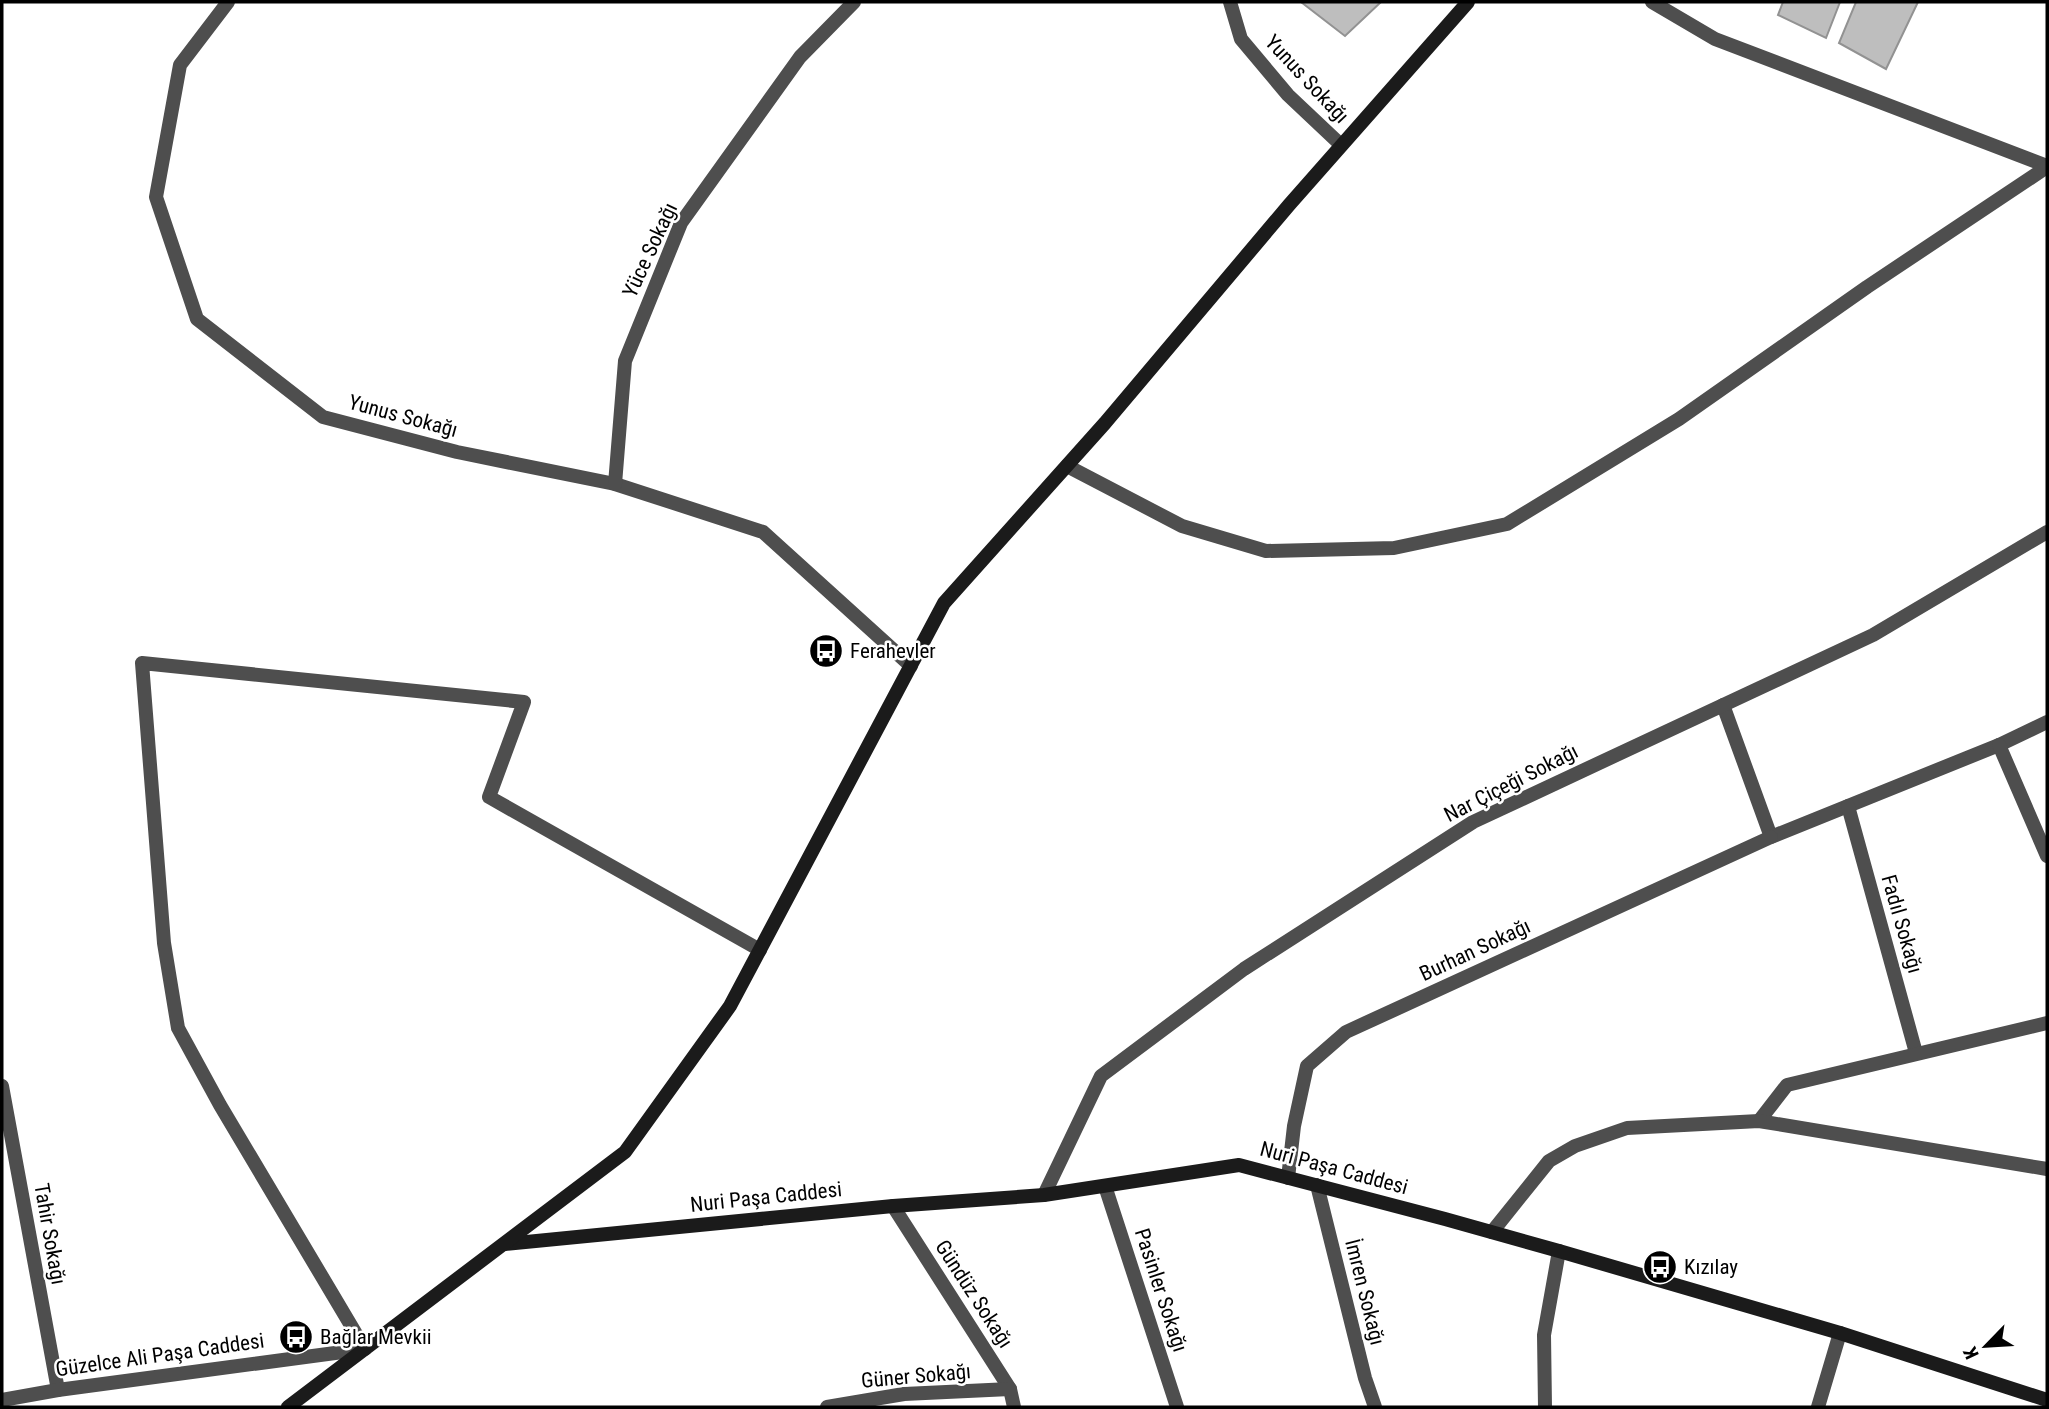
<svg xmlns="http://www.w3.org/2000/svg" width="2049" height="1409" viewBox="0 0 2049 1409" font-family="'Roboto Condensed',sans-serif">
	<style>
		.building { fill: #bebebe; stroke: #929292; stroke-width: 2 }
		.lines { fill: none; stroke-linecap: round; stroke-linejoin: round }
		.street { stroke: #4e4e4e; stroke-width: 14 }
		.secondary { stroke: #1b1b1b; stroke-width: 14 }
		.labels { text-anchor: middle; stroke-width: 5; stroke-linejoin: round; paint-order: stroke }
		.street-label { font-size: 21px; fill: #000; stroke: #fff }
		.poi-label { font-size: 21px; fill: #000; stroke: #fff; text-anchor: start }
	</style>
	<rect width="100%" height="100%" fill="#fff"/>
	<g class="building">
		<polygon points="1301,2 1381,2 1345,36"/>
		<polygon points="1783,2 1840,2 1826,38 1778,15"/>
		<polygon points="1856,2 1918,2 1886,69 1839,43"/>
	</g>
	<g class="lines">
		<g class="street">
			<polyline points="228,2 180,65 156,197 197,319 323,417 457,452 615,484 763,532 911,666"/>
			<polyline points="1230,2 1241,39 1288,95 1341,145"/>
			<polyline points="1652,2 1715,39 2047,166"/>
			<polyline points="1067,466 1182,526 1266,551 1394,548 1507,524 1679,419 1867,287 2047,167"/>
			<polyline points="615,484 625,361 681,223 800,57 854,2"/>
			<polyline points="1723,705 1771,837 1999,745 2047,722"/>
			<polyline points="1999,745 2047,856"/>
			<polyline points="1848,806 1916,1053"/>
			<polyline points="2,1086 58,1390"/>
			<polyline points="1759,1121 1787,1085 2047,1023"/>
			<polyline points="1288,1178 1294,1126 1307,1066 1346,1032 1771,837"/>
			<polyline points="1317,1185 1365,1378 1375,1407"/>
			<polyline points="1105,1186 1177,1407"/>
			<polyline points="1044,1195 1101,1076 1244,969 1473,822 1873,635 2047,532"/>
			<polyline points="893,1206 1010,1389 1014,1407"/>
			<polyline points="1492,1232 1549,1161 1575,1146 1627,1128 1759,1121 2047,1169"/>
			<polyline points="2,1400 58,1390 365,1349 220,1105 178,1028 164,943 142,663 524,702 489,797 760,950"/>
			<polyline points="827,1407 904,1394 1010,1389"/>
			<polyline points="1545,1407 1544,1335 1559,1251"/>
			<polyline points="1818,1407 1840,1333"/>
		</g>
		<g class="secondary">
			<polyline points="505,1244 893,1206 1044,1195 1239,1165 1445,1219 1559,1251 1840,1333 2047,1400"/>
			<polyline points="288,1407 625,1152 730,1006 944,603 1105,423 1289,205 1468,2"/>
		</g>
	</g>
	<defs>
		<g id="bus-disc" transform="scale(1.75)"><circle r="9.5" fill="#000" stroke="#fff"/><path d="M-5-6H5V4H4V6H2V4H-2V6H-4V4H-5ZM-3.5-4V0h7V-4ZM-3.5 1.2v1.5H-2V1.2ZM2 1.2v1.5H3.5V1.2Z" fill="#fff"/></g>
	</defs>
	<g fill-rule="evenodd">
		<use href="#bus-disc" x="826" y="651"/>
		<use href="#bus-disc" x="1660" y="1267"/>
		<use href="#bus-disc" x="296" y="1337"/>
	</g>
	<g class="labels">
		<g class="street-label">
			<text transform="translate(1307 79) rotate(47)" y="7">Yunus Sokağı</text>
			<text transform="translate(650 250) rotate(-65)" y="7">Yüce Sokağı</text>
			<text transform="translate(403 416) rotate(15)" y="7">Yunus Sokağı</text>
			<text transform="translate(1511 783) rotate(-27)" y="7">Nar Çiçeği Sokağı</text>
			<text transform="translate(1902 924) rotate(74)" y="7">Fadıl Sokağı</text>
			<text transform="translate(1475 950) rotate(-25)" y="7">Burhan Sokağı</text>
			<text transform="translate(1334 1168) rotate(15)" y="7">Nuri Paşa Caddesi</text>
			<text transform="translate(766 1197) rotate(-6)" y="7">Nuri Paşa Caddesi</text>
			<text transform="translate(50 1234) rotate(80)" y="7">Tahir Sokağı</text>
			<text transform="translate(1161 1290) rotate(72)" y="7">Pasinler Sokağı</text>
			<text transform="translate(1365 1292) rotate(76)" y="7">İmren Sokağı</text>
			<text transform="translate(974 1294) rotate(57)" y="7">Gündüz Sokağı</text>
			<text transform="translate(160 1355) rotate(-8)" y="7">Güzelce Ali Paşa Caddesi</text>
			<text transform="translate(916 1376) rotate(-5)" y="7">Güner Sokağı</text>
		</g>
		<g class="poi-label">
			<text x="850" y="658">Ferahevler</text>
			<text x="1684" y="1274">Kızılay</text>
			<text x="320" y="1344">Bağlar Mevkii</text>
		</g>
	</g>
	<rect width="2049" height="1409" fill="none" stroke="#000000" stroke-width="7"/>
	<g transform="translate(1986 1346) rotate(245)" stroke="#ffffff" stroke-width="5" paint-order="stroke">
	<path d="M0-5L12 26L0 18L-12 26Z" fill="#000000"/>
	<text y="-10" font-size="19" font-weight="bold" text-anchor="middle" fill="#000000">K</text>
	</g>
</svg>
